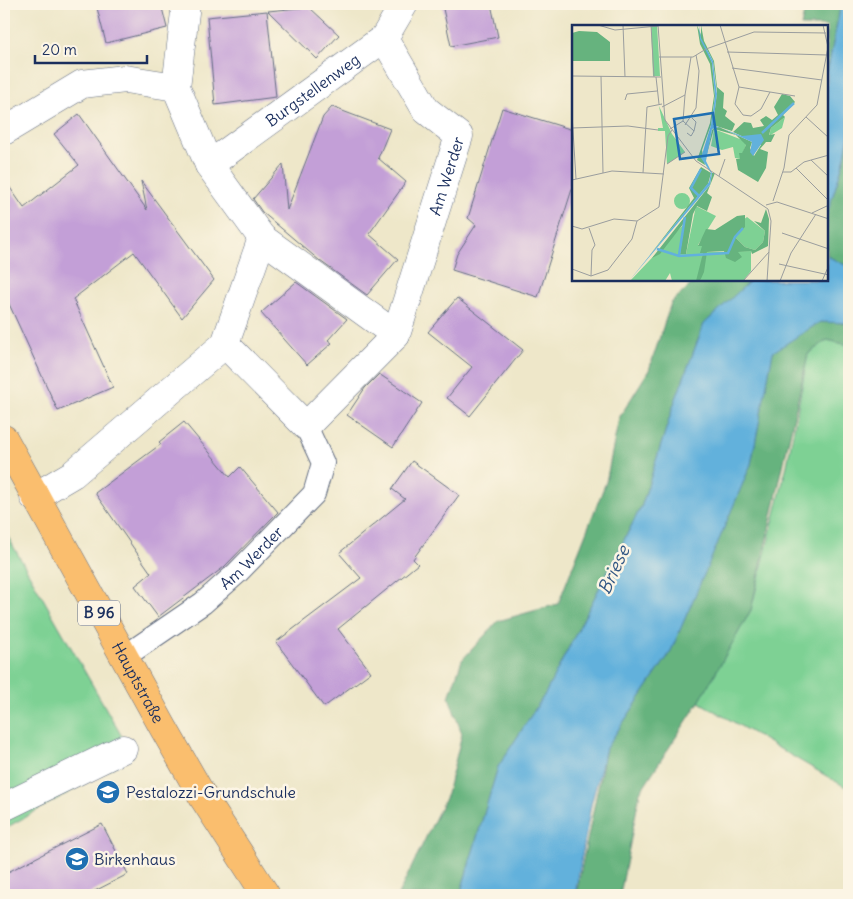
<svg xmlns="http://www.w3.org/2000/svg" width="853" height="899" viewBox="0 0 853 899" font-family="Delius,sans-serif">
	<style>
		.green { fill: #7ed194; stroke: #4c8079 }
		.forest { fill: #66b37e; stroke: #40716e }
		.water { fill: #62b1dc; stroke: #3e709d }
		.building { fill: #c39fd7 }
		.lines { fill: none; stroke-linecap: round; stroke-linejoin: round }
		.service-casing { stroke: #656f83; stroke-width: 24 }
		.minor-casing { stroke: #656f83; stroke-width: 29 }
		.primary-casing { stroke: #656f83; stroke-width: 29 }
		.service { stroke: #fff; stroke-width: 22 }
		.minor { stroke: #fff; stroke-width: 28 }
		.primary { stroke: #fabe6e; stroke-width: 28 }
		.labels { text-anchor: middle; stroke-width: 5; stroke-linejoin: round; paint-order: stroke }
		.shield { fill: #fcf5e5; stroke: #5e6a86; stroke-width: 1 }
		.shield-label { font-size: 15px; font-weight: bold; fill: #1b2f5e }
		.street-label { font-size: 16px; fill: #1b2f5e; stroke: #fcf5e5 }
		.poi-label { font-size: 16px; fill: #1b2f5e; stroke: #fcf5e5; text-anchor: start }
		.water-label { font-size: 18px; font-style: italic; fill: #305684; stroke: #fcf5e5 }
		.inset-river { fill: none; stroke: #62b1dc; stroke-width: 2.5 }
		.inset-road { fill: none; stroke: #9a9d9e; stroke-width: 1 }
		.view { fill: #1f6fb2; fill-opacity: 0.15; stroke: #1f6fb2; stroke-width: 2.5 }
		.inset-edge { fill: none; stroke: #1b2f5e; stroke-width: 2.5 }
	</style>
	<rect width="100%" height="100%" fill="#fcf5e5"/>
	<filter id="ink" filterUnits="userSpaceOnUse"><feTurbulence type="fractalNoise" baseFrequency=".02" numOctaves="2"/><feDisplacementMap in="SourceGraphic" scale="10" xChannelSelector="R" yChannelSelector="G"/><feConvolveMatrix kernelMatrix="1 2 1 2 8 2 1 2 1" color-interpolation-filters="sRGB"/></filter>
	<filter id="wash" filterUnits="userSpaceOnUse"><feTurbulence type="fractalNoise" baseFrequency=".0096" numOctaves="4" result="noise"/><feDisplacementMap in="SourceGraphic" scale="20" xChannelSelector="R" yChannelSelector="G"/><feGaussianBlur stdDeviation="1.12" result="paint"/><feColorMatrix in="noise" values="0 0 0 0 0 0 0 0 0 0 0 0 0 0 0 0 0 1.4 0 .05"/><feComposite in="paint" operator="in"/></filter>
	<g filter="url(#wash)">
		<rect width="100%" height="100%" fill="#eee7c9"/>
		<g class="green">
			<polygon points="827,340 849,345 849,789 699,702 751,610 787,465 808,354"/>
			<polygon points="4,530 133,756 4,829"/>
		</g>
		<g class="forest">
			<polygon points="806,4 841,4 827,74 827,26 801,26"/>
			<polygon points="849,134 849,267 827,256 827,214 845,157"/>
			<polygon points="696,280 751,280 704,324 674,404 642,505 545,694 498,767 460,895 398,895 447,794 462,734 449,697 462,660 498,621 558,604 606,482 619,418 649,370 671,303"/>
			<polygon points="820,322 849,323 849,345 827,340 808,354 751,610 699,702 640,792 620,895 576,895 606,748 670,653 751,464 773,351"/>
		</g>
		<g class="water">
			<polygon points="841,4 849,4 849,134 845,157 827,214 827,74"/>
			<polygon points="827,256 849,267 849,323 820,322 773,352 751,464 713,554 670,653 606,748 591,805 575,895 460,895 498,767 545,694 642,505 674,404 704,324 751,280 827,280"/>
		</g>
		<g id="blocks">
			<g class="building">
				<polygon points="96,4 161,4 167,28 106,43"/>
				<polygon points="442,4 491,4 498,37 451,46"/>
				<polygon points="309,7 339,35 317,59 268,11"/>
				<polygon points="267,11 276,97 215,105 207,17"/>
				<polygon points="332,107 390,129 378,158 406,182 369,234 398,259 367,295 320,261 262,212 253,199 283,164 287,210 323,117"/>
				<polygon points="502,108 573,130 573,186 538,297 452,270 457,254 476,225 468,218"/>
				<polygon points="79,114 147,210 141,181 214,280 182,318 134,252 73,299 113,387 58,411 4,293 4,179 24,208 79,165 54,134"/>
				<polygon points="296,282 347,319 328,340 332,343 307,365 261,313"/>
				<polygon points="457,298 523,350 470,416 447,398 472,367 428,332"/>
				<polygon points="379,374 422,403 393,447 347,415 365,388"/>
				<polygon points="184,422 230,477 240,467 278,512 224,567 158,617 135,586 151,573 95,493 161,444 159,442"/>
				<polygon points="412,461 459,495 413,559 418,564 338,629 371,672 324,707 276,642 361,578 339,553 405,499 392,489"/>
				<polygon points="102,824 128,874 87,895 4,895 4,874"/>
			</g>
		</g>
	</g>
	<g filter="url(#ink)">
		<use href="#blocks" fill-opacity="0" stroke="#656f83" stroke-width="1"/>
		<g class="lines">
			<g class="service-casing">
				<g id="service">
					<path id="s1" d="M124,657L203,603L237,573L314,494L323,463L306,426"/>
				</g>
			</g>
			<g class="minor-casing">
				<g id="minor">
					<polyline points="186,4 176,87 209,165 262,238 396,335"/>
					<polyline points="4,131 82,84 125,79 176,87"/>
					<path id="s2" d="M209,165L384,38L404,4"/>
					<path id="s3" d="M225,344L306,426L396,335L459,136L426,110L384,38"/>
					<polyline points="34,497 73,474 225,344 262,238"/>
					<polyline points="4,807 123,749"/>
				</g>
			</g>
			<g class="primary-casing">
				<g id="primary">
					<path id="s4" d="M4,439L164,729L204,799L266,895"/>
				</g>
			</g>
			<use href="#service" class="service"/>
			<use href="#minor" class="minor"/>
			<use href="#primary" class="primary"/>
		</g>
	</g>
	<defs>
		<g id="school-disc" transform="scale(1.25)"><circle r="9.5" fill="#1f6fb2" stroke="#fcf5e5"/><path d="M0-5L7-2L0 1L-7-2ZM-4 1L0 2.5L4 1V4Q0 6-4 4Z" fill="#fff"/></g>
	</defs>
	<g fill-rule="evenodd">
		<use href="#school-disc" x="108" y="792"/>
		<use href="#school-disc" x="77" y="859"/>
	</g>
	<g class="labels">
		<rect class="shield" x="78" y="600.5" width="42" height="25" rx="4"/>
		<g class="shield-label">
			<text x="99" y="618">B 96</text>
		</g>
		<g class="street-label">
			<text dy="6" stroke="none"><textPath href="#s2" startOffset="128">Burgstellenweg</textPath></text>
			<text dy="6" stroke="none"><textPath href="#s3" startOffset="410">Am Werder</textPath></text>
			<text dy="6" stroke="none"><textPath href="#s1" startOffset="162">Am Werder</textPath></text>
			<text dy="6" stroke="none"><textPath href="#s4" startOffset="278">Hauptstraße</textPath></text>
		</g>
		<g class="poi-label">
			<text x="126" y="798">Pestalozzi-Grundschule</text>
			<text x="94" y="865">Birkenhaus</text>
		</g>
		<g class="water-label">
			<text transform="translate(614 570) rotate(-65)" y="6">Briese</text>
		</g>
	</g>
	<g transform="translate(572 25)">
		<rect width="256" height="256" fill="#eee7c9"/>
		<path d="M79,0H85L88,51H81ZM87,81L100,109L113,127L95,139L93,106H86V103H91ZM213,92L210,103L197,111L199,103ZM142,104L173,116L174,120L168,134L163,133L161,122L150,125L139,121ZM102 176a8 8 0 1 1 16 0a8 8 0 1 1-16 0ZM124,181L144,191L126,220L130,221L131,228L127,255L100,256L98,248L93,256H58L113,198L108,229H114ZM175,192L193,206L191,217L183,225L173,222L163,212L172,202L171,195ZM179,226V246L171,256H128L135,227Z" fill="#7ed194"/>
		<path d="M125,0L140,38L143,71L139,100L130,125L133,140L125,135L138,98L142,71L138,39L128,19ZM129,0L132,16L142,36L145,62L152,68L151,83L155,86L153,91L163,99L160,106L141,100L145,67L141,36L129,13ZM7,6L25,7L38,17V36H0V8ZM210,69L218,71L223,77L211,90L213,92L199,103L197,110L203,109L199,117H194L188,124L196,127L194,143L186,157L166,145L164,134H168L167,128H170L174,120L164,110L142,104L134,132L140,105L142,103L147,102L180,117L178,123L182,131L189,120L161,107L172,97L179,98L181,103L192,101L188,95L194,91L200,95L206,90L202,82ZM129,142L139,148L136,159L77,231L122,173L117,163ZM140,148H143L135,168L140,172L135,186L125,181L121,189L114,229H108L112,198L88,229L80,233L138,160ZM194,184L197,194L196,221L180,229L179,226L166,227L170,232L163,237L154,233L152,226L135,227L132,247L128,256H124L131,228H128L130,221H126L134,204L143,205L165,191L173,190V202L163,212L173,222L183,225L191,217L193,206L182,196L189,198Z" fill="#66b37e"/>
		<path d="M127,0L129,13L141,36L143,55L145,69L141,100L170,111L189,109L192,115L181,131L178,127L180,117L147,102L140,104L134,136L140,148L138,160L57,256L137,157L139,148L129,133L139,100L143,71L140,38L128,14Z" fill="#62b1dc"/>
		<path class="inset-river" d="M190,108L222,78M127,171L119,163L129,144M85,224L107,231L156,228L163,212L171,203M107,230L113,192"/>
		<path class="inset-road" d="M26,0L43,5L86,1M51,0L53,52M79,0L82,52M86,0L93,95L124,136L196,184L199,196L195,256M148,0L167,62M155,27L255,30M87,32H121L134,24L182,7L254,8M160,43L250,55M0,51L89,52M29,51L31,148M84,52L87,79M167,62L163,79L171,90L179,91L189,84L198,67L223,71M167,62L198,67M113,70L111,96L122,106M53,75L55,69L85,66M90,82L113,70L119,32M0,89L4,154M234,92L257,113M113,100L124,83L127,46L124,30M0,103L56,101L86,105M98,104L111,96M115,108L119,111L122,106L124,97L120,93M239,135L257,152M95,139L113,127M224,143L257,176M211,147H219L232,137L257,130M71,148L75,82L90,79M147,151L153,134M0,155L40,146L92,149M201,176L212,143L217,110L245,80L256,22L251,0M194,180L205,177L257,194M240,188L257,180M0,201L10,204L42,194L65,196M17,203L23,220L20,225L19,251M210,208L257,224M207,239L257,250M0,244L19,251L36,245L60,214L65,196L87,182L96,111L100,105M171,256L197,227M208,256L219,228L244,189M250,256L257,240"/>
		<path class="view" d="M141,88L147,129L108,134L102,94Z"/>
		<rect width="256" height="256" class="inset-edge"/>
	</g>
	<rect width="853" height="899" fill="none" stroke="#fcf5e5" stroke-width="20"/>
	<path d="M35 55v8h112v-8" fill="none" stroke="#1b2f5e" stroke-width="2.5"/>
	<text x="42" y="55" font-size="15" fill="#1b2f5e" stroke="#fcf5e5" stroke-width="4" paint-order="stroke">20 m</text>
</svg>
